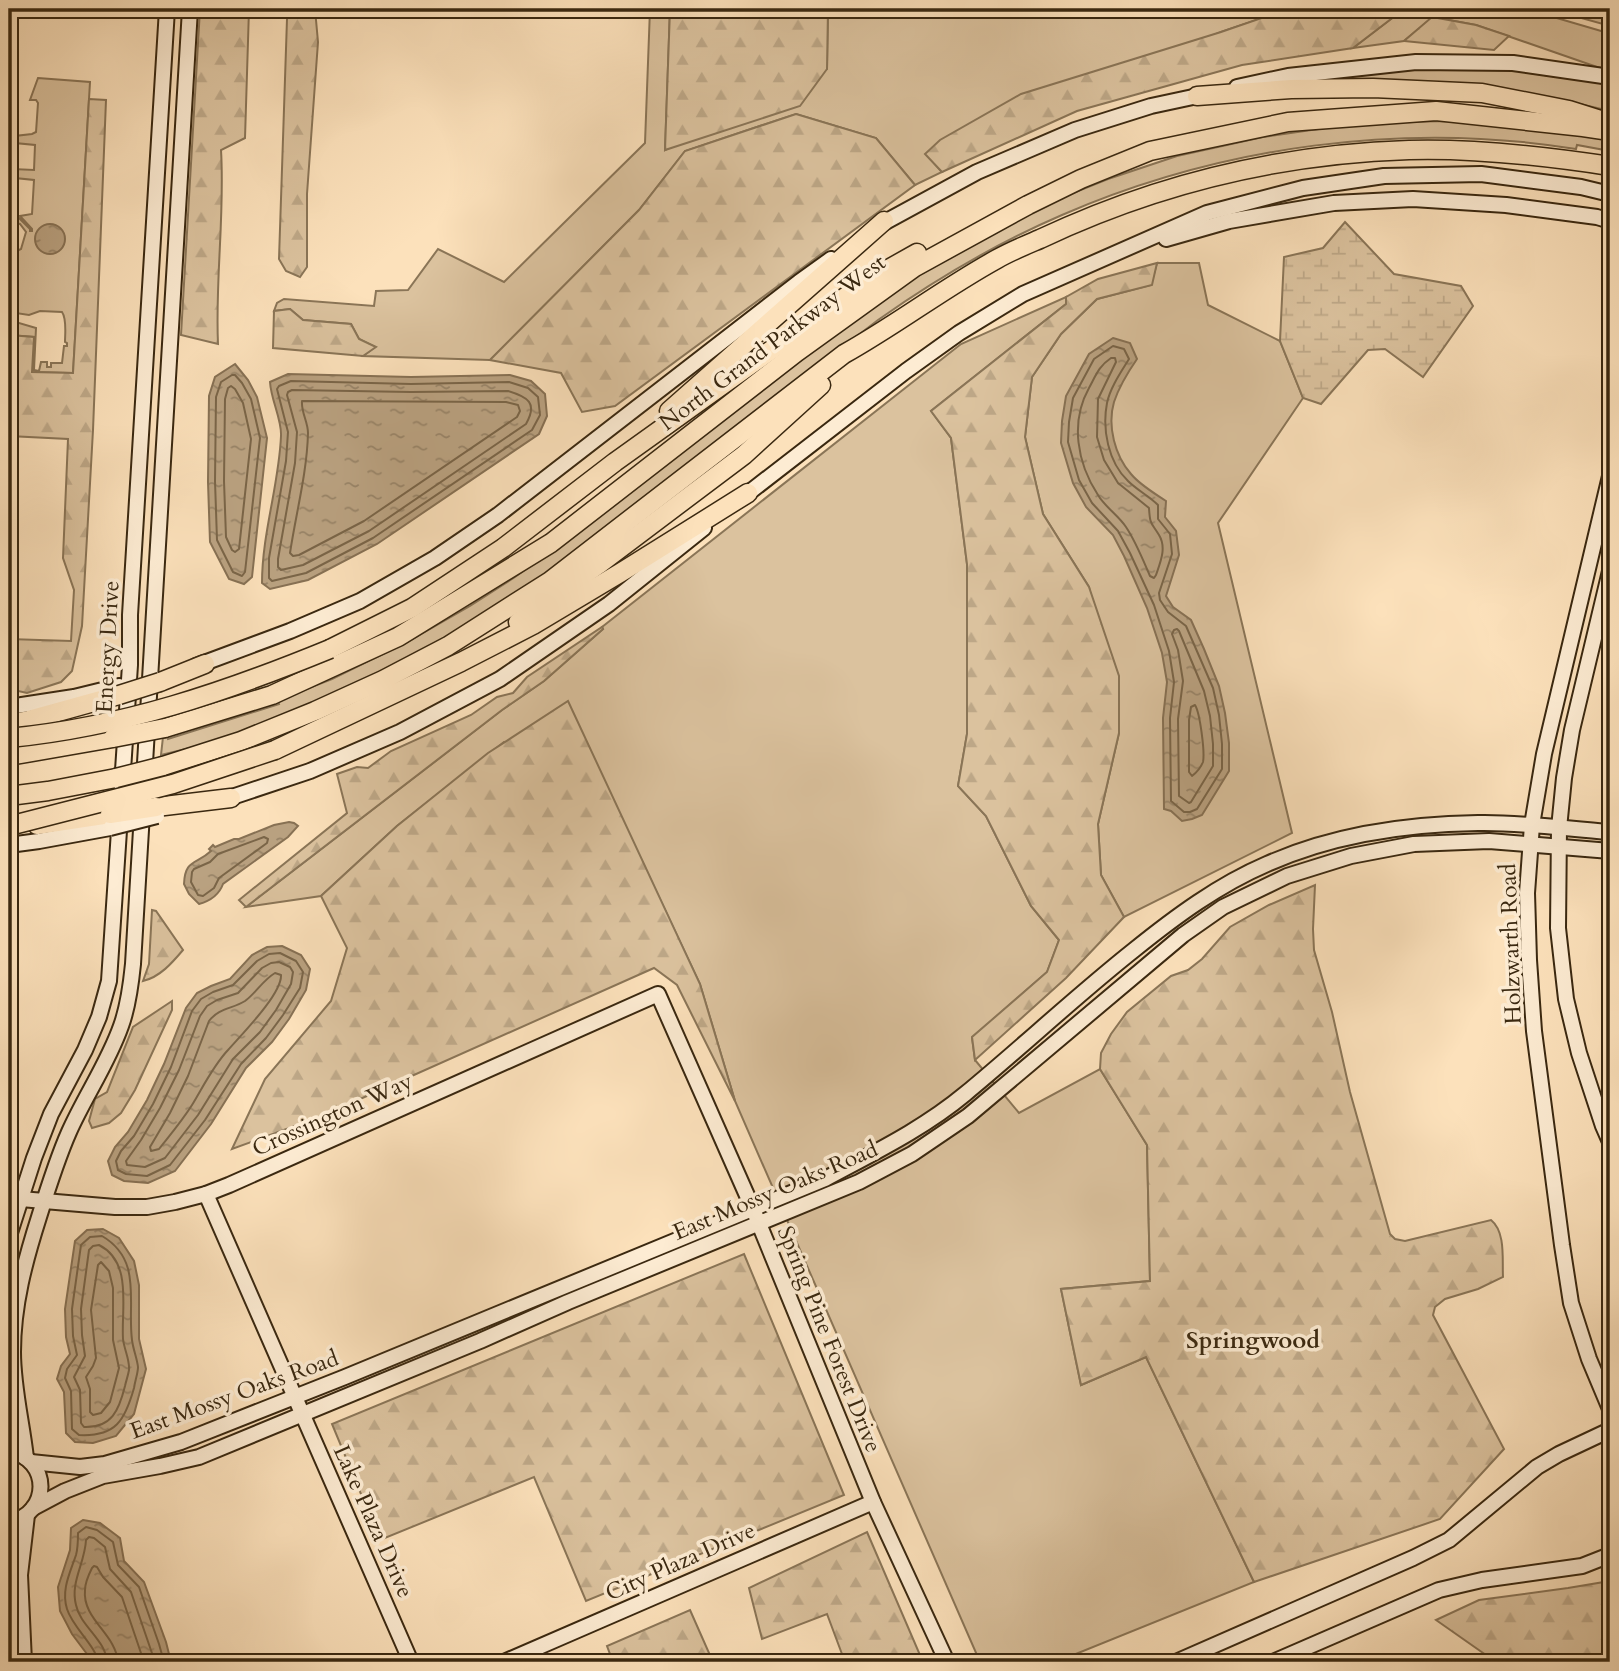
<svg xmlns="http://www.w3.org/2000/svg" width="1619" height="1671" viewBox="0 0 1619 1671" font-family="Cardo,serif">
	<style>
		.green { fill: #dbc29e; stroke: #8a7557; stroke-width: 2 }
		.forest { fill: url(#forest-firs); stroke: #8a7557; stroke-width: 2 }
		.wetland { fill: url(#wetland-marsh); stroke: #8a7557; stroke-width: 2 }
		.water { fill: url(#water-ripples); stroke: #877154; stroke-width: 2 }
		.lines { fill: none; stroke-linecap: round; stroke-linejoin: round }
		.shore { stroke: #7a6548; stroke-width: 2 }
		.secondary-casing { stroke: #3a2810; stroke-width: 18 }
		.highway-casing { stroke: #3a2810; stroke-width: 21 }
		.secondary { stroke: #fdecd3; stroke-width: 14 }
		.highway { stroke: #fce1bb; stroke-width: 18 }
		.secondary-bridge-casing { stroke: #3a2810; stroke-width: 18; stroke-linecap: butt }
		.highway-bridge-casing { stroke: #3a2810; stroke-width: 21; stroke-linecap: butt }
		.secondary-bridge { stroke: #fdecd3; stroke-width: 14 }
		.highway-bridge { stroke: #fce1bb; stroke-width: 18 }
		.labels { text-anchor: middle; stroke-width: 7; stroke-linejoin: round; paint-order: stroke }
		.street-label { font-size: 23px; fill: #3a2810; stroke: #fdecd3 }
		.neighbourhood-label { font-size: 24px; font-weight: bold; fill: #3a2810; stroke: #fdecd3 }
	</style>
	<defs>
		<pattern id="forest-firs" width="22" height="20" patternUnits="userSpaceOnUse" patternTransform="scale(1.75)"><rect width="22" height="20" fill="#dbc29e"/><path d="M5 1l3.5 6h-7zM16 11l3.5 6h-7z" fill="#bda787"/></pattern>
		<pattern id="wetland-marsh" width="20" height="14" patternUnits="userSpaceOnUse" patternTransform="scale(1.75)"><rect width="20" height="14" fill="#dbc29e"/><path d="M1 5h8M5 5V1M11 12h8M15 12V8" fill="none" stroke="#bda787"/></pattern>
		<pattern id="water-ripples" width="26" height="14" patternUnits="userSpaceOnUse" patternTransform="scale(1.75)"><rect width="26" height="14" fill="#baa281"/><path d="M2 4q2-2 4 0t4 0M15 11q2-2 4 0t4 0" fill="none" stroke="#988468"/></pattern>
	</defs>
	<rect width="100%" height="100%" fill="#fce1bb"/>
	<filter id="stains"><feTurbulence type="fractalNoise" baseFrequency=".00286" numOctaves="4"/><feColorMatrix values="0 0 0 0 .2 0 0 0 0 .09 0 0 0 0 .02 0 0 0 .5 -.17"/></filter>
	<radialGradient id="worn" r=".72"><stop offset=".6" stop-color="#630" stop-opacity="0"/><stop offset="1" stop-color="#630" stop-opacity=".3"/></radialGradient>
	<g class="green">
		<polygon points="650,9 670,9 665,150 827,69 828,9 1288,9 1221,32 926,154 942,172 915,185 876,138 796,114 685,151 639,210 490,360 363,356 375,347 359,339 351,324 303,320 290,309 274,311 277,303 284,299 374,306 376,291 408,290 438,249 504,282 645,143"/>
		<polygon points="1404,9 1526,9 1608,33 1605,51 1607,54 1610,54 1610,70 1597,67 1476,25 1433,17 1404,41 1353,48"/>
		<polygon points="1549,9 1610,9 1610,26"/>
		<polygon points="1486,68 1529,71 1530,73 1610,84 1610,111 1558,99 1491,88 1310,79 1414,69"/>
		<path d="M38,78L90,82L73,373L32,372L34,337L9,335V320L36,328L34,370L39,371L41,362H47V367H51V363H62L64,346H67V343L65,342C65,333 67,319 62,312L40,311L29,315L9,312V252L17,251L21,249L26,232L20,224L9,222V200H16L15,214L30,229V231H32V229L20,216L32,214L34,180L15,178L13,169L34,170L35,145L15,143V136L32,134L36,132L38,103L36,100H30Z"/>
		<path d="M1458,121L1610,136V151L1577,145L1576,149C1404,121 1221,146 1062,215C997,243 936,279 878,320L534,584L444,640L365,682L219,741L161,755L163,737L167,735L168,739L279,704L278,700L332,679L407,642L470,606L515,577L550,552L891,291L1043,205L1108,179L1177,156L1263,137L1339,126L1385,122Z"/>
		<polygon points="1157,263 1199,263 1208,305 1280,341 1303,398 1218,523 1292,833 1124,917 1101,875 1098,824 1119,733 1089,587 1043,514 1025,437 1032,377 1061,334 1097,299 1151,285"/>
		<polygon points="1066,297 1066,304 931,411 951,438 967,564 967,734 958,786 986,816 1031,906 1059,940 1047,972 972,1038 975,1060 1019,1113 1100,1069 1147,1145 1150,1281 1061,1289 1081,1385 1146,1357 1254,1582 1056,1662 980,1662 735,1101 700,984 638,853 504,742 397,826 321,896 246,907 502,710 544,681 603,629 602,627 961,344"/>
	</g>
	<g class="forest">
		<path d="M200,9H249L245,138L221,150C225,215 215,279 218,344L181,335Z"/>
		<polygon points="295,9 315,9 318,42 307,194 307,267 300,277 286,271 279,259 287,19"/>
		<polygon points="670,9 828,9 827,69 800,106 665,150"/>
		<polygon points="1288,9 1404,9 1353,48 1242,65 1077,111 942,172 925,154 940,140 1021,94 1221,32"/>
		<polygon points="1432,17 1476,25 1509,36 1494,50 1404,41"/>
		<polygon points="89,99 106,100 93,430 82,626 72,671 61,682 27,693 9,689 9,639 71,641 74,590 63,558 68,439 9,436 9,335 34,337 32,372 73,373"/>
		<polygon points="796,114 876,138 915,185 615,406 582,412 561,373 490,360 639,210 685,151"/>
		<polygon points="1157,263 1152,285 1097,299 1061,334 1032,377 1025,437 1043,514 1089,587 1119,676 1119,733 1098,824 1101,875 1124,917 1066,978 975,1060 972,1037 1047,972 1059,940 1031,906 986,816 958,786 967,734 967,564 951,438 931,411 1066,304 1066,297 1098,279"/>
		<polygon points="290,309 303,320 351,324 359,339 376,347 363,356 273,348 274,311"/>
		<polygon points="602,627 603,629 544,681 502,710 246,907 239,900 347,813 337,774 357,767 368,768 391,751 471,715 497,697 513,693 527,677"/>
		<polygon points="568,701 700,984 735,1101 677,985 654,968 322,1116 232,1149 265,1079 331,1001 347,948 321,896 397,826 488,753"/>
		<path d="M1315,885L1313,929L1314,950L1332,1012L1350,1092L1390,1234L1395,1239L1405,1241L1491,1220C1506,1232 1502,1260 1503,1277L1478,1289L1445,1299L1435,1307L1433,1315L1504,1449L1440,1519L1254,1582L1146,1357L1081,1385L1061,1289L1150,1281L1147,1145L1100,1069L1101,1053L1111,1034L1127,1012L1171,976L1188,970L1202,959L1230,927L1269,905Z"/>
		<path d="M152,910L156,911L183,950C172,963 160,977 143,981L149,964Z"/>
		<polygon points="172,1001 172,1010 135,1090 121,1113 109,1123 92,1128 89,1121 95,1099 107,1092 133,1027"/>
		<polygon points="744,1254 844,1495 586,1601 534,1477 380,1540 332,1424"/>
		<polygon points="867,1532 923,1662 845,1662 827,1614 762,1639 749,1588"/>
		<polygon points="1610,1581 1610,1662 1496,1662 1436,1620 1479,1600 1568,1588"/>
		<polygon points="690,1610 713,1662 613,1662 607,1646"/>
	</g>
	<polygon class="wetland" points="1345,222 1394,274 1461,286 1473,306 1423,377 1385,349 1368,350 1321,404 1303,398 1280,341 1284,257 1323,248"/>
	<g class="water">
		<circle cx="50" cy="239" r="15"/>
		<path d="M1113,338L1130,343L1137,359C1128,372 1119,387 1114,402C1107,426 1115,456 1131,474C1140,485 1154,493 1166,501L1165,517L1176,531L1179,555L1166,596L1173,607L1191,620L1204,649L1219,686L1225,713L1229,743V771L1202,815L1192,819L1182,821L1171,811L1164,809L1163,718L1167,682L1162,653L1147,608L1124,556L1113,535L1086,507L1073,483L1061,443L1062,421L1066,396L1089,354Z"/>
		<polygon points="235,364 248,380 257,397 267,438 252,577 244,584 229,579 210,542 208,482 209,396 215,377"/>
		<path d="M288,374L411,377L510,375L531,381L545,394L547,416L539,434L377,544L308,580L270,589L262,583C262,533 279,485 281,436C282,420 271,400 270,382Z"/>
		<path d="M289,822L294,823L298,826L288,837L223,884C219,895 210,901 199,904L189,894L184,884C185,859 196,865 211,851L209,849L213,845L215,847L234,839H239L274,825Z"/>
		<polygon points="282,946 301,955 310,969 306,990 289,1019 272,1042 246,1068 211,1124 175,1171 148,1183 124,1181 112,1175 108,1161 115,1147 128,1132 147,1100 164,1064 186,1008 197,993 211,986 230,979 252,955 267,947"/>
		<polygon points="103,1229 119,1238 134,1261 139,1285 139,1339 146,1369 134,1414 116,1436 93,1443 75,1442 66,1433 64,1392 57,1379 61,1366 70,1354 66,1337 65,1309 75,1241 87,1230"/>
		<polygon points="83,1520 100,1523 120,1538 124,1561 144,1582 166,1642 171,1662 93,1662 72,1634 60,1611 58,1587 70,1550 71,1528"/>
	</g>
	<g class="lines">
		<g class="shore">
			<path d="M1113,346L1124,349L1129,359C1121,372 1110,388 1107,403C1102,429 1108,462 1128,481C1137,490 1149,496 1158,505V519L1170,534L1172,554L1159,593L1160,600L1168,612L1186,626L1213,688L1219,715L1222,744V769L1197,809L1190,812H1184L1171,801L1170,718L1174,682L1169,651L1154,605L1130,553L1118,531L1092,503L1079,480L1068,442L1069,422L1073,398L1094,359Z"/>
			<path d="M1111,358H1115L1116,362L1098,399L1097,437L1104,460L1118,483L1149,508C1150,525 1151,522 1159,535C1167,548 1160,563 1156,575L1154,578L1150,576C1143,560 1136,542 1126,527C1118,515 1105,507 1098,495C1077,463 1070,422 1089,388C1096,375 1099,366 1111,358Z"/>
			<polygon points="232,375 235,375 242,383 251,399 260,438 245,572 242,576 233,572 217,540 215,481 216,397 221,382"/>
			<polygon points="291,381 411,384 509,382 528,388 538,397 540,415 532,430 373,538 306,573 272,581 269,578 269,558 286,461 288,432 277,389 279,386"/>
			<polygon points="231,386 235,389 243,403 251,439 239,549 235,552 232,550 226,537 224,481 225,399 228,388"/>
			<path d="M292,390L411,392L508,391C528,397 538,403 526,424L369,531L303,565L281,570L278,567V559L295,463L297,432L287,395L288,392Z"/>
			<path d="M302,401L506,402L518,405L520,411L517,417L364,521L299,555L293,556L290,553C296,513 307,473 308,433C308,422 301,412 302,401Z"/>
			<polygon points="1174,630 1177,629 1179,631 1204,691 1210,716 1213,744 1213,766 1191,802 1189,803 1179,796 1178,719 1183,681 1178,650 1172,634"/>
			<path d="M1195,705C1200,713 1205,752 1203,762C1201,767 1196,773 1192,776L1189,772V720L1191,707Z"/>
			<polygon points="264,837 268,839 267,843 219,878 214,888 203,896 198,895 191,882 192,872 194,869 210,862 218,854"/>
			<polygon points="280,953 296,961 303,972 300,988 283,1015 266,1038 241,1064 205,1120 170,1165 147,1176 126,1174 118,1170 116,1161 121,1151 134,1136 153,1104 171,1067 192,1011 201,999 213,992 233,985 257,961 269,954"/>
			<polygon points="279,962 290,967 293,972 291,984 276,1010 260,1032 233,1059 198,1115 165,1158 145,1167 127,1165 126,1161 141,1140 160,1108 179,1070 200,1016 207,1006 217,1000 238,993 262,968 271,963"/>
			<path d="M275,973L281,975C282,994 241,1035 228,1050C213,1066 203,1087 192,1105C182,1121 170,1135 159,1149L151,1151L150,1147L170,1113L188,1076L209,1021C219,1008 232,1009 245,1001C256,993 263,980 275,973Z"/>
			<path d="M102,1236C143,1260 127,1302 132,1340C133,1349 137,1358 138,1367C138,1373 135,1381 134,1388C125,1420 116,1437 79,1435L72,1429L71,1391L65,1378L67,1369L77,1355L73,1336L72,1309L81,1245L90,1237Z"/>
			<path d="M99,1245C133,1262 121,1309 123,1339C124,1349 130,1360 129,1370C128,1376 126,1381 125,1386C119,1410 112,1428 84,1427L81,1423L80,1390L74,1377L85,1356L82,1335L81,1309L89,1250L93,1246Z"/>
			<polygon points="101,1262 109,1271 113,1288 113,1340 119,1368 110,1402 101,1413 93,1415 90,1412 90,1389 86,1377 93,1366 96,1358 91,1310 98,1265"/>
			<path d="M98,1662C96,1646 73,1628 67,1609C61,1590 70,1573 76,1555C78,1548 78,1540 78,1533L86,1527L97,1530L113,1542L118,1565L139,1587L159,1644L164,1662"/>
			<path d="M107,1662C106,1640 80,1626 76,1605C70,1582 85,1563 86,1540L89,1537L94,1538L105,1547L110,1569L131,1592L155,1662"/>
			<path d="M118,1662C116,1634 82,1619 85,1590C85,1583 89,1574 92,1568L94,1566L97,1567L103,1577L122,1597L144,1662"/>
		</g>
		<g class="secondary-casing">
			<g id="secondary">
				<polyline points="1237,87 1288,76 1416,62 1513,63 1610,77"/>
				<polyline points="876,227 977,172 1075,130 1151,106 1207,94"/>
				<polyline points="1166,239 1229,221 1334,203 1413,199 1506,205 1597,217 1610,221"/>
				<polyline points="1610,476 1544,754 1532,825 1527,893 1529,960 1534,1031 1562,1245 1571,1303 1589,1359 1610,1409"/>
				<polyline points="742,498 906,371 959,333 1023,294 1207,213 1303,188 1384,176 1481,174 1581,187 1610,194"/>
				<polyline points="1610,571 1572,730 1564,778 1559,828 1558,928 1566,999 1579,1053 1603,1126 1610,1142"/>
				<polyline points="196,666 290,631 360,601 435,558 498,515 799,282 831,259"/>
				<polyline points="9,707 74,697 119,686"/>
				<polyline points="223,800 310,771 400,732 500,679 609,604 704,528"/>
				<polyline points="9,845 39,841 110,828"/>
				<polyline points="206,1194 411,1662"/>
				<polyline points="9,1198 115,1207 147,1207 175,1202 206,1194 229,1185 658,994 753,1209 873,1502 947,1662"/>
				<polyline points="9,1236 34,1158 51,1114 85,1050 99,1017 109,981 130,665 130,615 167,9"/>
				<path d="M9,1451C51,1459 51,1514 9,1522"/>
				<path d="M26,1458C22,1422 13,1388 13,1352C13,1305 25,1261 39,1217C48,1188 57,1159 69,1132C85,1096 108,1063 121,1026C128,1007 131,984 133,964L190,9"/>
				<path d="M31,1462L80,1467L105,1464L181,1442L345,1377L825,1179C873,1153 923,1129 965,1094C1022,1047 1076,996 1134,950C1175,917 1218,885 1267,864C1332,835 1407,824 1478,823C1522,822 1567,829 1610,832"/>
				<polyline points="33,1508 65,1491 103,1476 160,1466 199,1457 480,1341 568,1302 859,1182 912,1154 968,1116 1183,935 1223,907 1287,876 1351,856 1414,844 1489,841 1610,851"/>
				<polyline points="24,1662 20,1575 27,1515"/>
				<polyline points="504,1662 873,1502"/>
				<polyline points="1176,1662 1413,1558 1449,1540 1537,1467 1559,1454 1610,1430"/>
				<polyline points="1273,1662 1439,1590 1482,1580 1582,1566 1610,1555"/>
			</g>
		</g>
		<g class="highway-casing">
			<g id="highway">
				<polyline points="1197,96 1291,89 1373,88 1482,93 1569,110 1607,122"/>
				<polyline points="669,411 884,221"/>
				<polyline points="518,622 598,565 744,455 821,385"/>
				<polyline points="330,649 412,608 503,548 615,462 869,280 917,253"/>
				<polyline points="160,682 205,664"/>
				<polyline points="9,724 29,720 119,695"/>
				<polyline points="165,728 272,695 398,637 551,543 797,352 915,267 1028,205 1081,179 1150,151 1288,122 1436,111 1583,127 1610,131"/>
				<polyline points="275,750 461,662 533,625 620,573 748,493"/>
				<polyline points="9,756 113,738"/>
				<path d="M163,766L241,741L315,711L383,680L448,646L550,581L844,354C896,325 944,288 997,259C1011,251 1026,245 1040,239C1156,184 1282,154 1409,150C1476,148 1544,156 1610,166"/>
				<polyline points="9,796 48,791 116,778"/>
				<polyline points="156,807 231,798"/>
				<polyline points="37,825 110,814"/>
			</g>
		</g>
		<use href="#secondary" class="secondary"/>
		<use href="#highway" class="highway"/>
		<g class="secondary-bridge-casing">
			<polyline id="secondary-bridge" points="110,828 157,816"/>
		</g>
		<g class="highway-bridge-casing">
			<g id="highway-bridge">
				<polyline points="119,695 160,682"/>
				<path d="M9,738C123,727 225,692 330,649"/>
				<polyline points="113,738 165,728"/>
				<polyline points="116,778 163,766"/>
				<polyline points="110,814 156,807"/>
				<polyline points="9,826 173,784 275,750"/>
			</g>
		</g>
		<use href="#secondary-bridge" class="secondary-bridge"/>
		<use href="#highway-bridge" class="highway-bridge"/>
	</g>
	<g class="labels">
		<g class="street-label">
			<text transform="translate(772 342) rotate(-37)" y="8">North Grand Parkway West</text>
			<text transform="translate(107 647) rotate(-87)" y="8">Energy Drive</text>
			<text transform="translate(1510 944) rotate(-92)" y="8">Holzwarth Road</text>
			<text transform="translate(332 1114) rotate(-24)" y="8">Crossington Way</text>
			<text transform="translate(775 1190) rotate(-23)" y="8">East Mossy Oaks Road</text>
			<text transform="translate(830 1339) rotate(68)" y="8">Spring Pine Forest Drive</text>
			<text transform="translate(234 1394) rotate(-20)" y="8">East Mossy Oaks Road</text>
			<text transform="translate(374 1521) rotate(66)" y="8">Lake Plaza Drive</text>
			<text transform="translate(680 1561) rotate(-24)" y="8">City Plaza Drive</text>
		</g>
		<g class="neighbourhood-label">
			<text x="1253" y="1348">Springwood</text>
		</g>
	</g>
	<rect width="1619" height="1671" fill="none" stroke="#fce1bb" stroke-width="35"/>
	<rect x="10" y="10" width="1598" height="1650" fill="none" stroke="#3a2810" stroke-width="3.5"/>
	<rect x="18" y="18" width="1584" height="1636" fill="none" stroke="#3a2810" stroke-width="2"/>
	<rect width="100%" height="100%" filter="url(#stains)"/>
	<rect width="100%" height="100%" fill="url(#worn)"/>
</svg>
